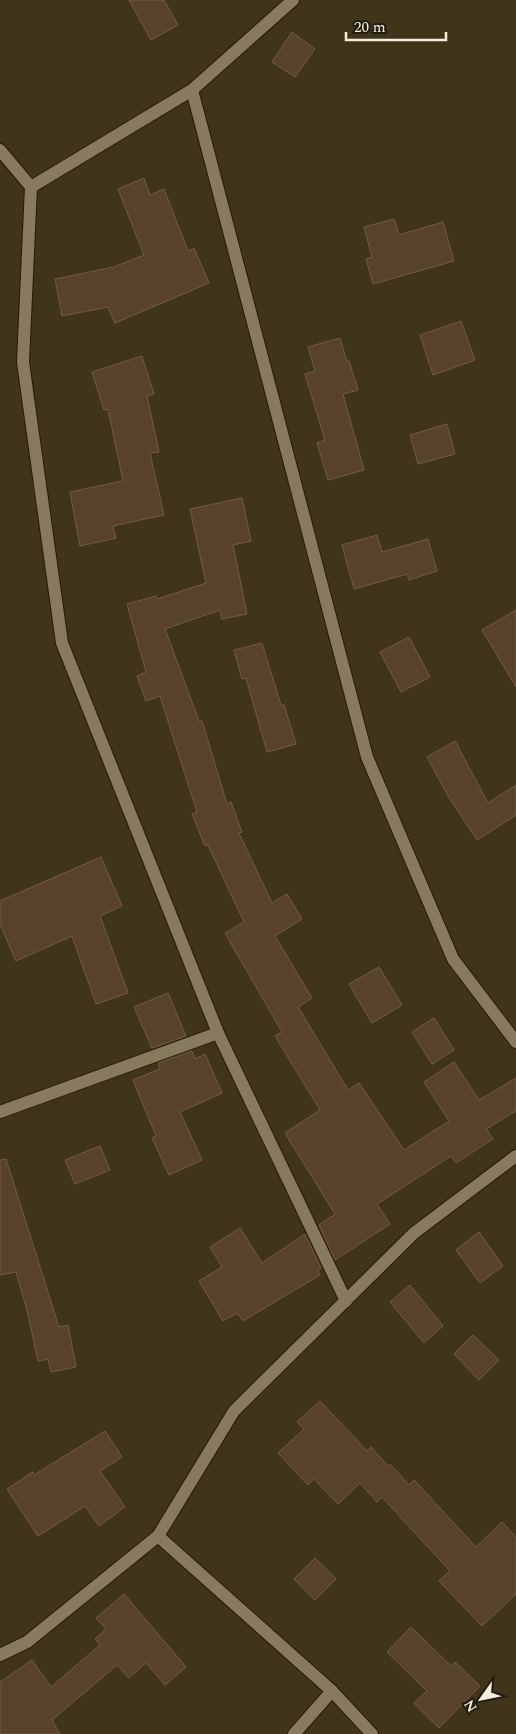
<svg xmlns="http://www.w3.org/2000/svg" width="516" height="1734" viewBox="0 0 516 1734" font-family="Spectral,serif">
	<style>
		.building { fill: #58422d; stroke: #735c47 }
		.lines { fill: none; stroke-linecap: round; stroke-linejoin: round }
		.street-casing { stroke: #271b02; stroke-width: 14 }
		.street { stroke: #887a5e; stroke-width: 12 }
	</style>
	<rect width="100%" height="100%" fill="#40341a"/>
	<g class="building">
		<polygon points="129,0 164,0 178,25 151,40"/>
		<polygon points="292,32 315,49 295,77 272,62"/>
		<polygon points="144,178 150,195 164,189 188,251 194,248 209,283 115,323 108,307 62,316 55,279 114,267 144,255 118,189"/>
		<polygon points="394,219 399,235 443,222 454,261 373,284 366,259 372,257 364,227"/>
		<polygon points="461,321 475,360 433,375 420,335"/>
		<polygon points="340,338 347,362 349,361 358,390 343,394 364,470 328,480 317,443 325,440 305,374 315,371 308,347"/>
		<polygon points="142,356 154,394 147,396 159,452 150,453 164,515 113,526 116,538 80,546 70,492 123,481 108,409 104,410 92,372"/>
		<polygon points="447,424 455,454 418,464 410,435"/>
		<polygon points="242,498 251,541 233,545 247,614 222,619 220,610 165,629 199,721 202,721 227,804 231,802 242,832 239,833 272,903 287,894 302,919 275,936 312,998 298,1007 348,1090 359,1083 404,1150 449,1121 424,1082 454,1062 479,1100 516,1078 516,1111 486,1129 493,1139 456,1163 451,1156 377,1204 390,1224 335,1260 319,1225 335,1214 285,1133 320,1110 275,1036 282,1032 225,933 244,922 208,845 205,846 192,814 197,812 160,696 146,701 137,676 146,672 127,604 156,596 157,599 206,583 190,509"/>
		<polygon points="377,535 382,552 428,539 437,571 409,580 407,574 354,589 342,545"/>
		<polygon points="516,610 516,687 482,630"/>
		<polygon points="409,637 430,677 401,692 380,652"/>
		<polygon points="262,643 281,705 284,705 296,744 267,752 246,678 242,679 234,650"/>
		<polygon points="455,741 488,803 516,785 516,815 477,840 448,796 427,757"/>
		<polygon points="101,857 122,906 100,916 128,993 96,1004 72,936 16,961 0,924 0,901"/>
		<polygon points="379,967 402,1005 372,1023 349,984"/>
		<polygon points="168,993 186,1036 152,1048 134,1007"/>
		<polygon points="434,1018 454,1050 432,1064 412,1032"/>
		<polygon points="192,1051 195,1059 205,1054 222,1093 180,1112 202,1160 169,1175 152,1138 156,1136 133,1080 160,1069 158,1063"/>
		<polygon points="100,1146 110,1170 75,1184 65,1160"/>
		<polygon points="6,1159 59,1327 68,1325 76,1367 51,1372 48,1359 38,1361 28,1314 16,1272 0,1275 0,1160"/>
		<polygon points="240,1228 262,1263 305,1234 321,1268 318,1271 320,1275 243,1321 237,1313 223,1321 199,1281 222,1267 210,1247"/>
		<polygon points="479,1232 503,1266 480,1283 456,1250"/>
		<polygon points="410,1285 443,1326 424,1343 390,1302"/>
		<polygon points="473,1335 499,1360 479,1380 454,1354"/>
		<polygon points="320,1401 367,1451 371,1447 388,1466 390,1464 409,1485 414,1480 476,1547 502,1522 516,1537 516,1594 482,1626 439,1581 450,1571 382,1497 377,1502 360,1483 338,1504 314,1479 308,1485 278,1453 304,1429 297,1422"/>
		<polygon points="105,1431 122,1457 100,1471 125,1507 99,1526 85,1506 38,1536 7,1489 33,1472 34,1475"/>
		<polygon points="315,1558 336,1579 315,1600 294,1579"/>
		<polygon points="124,1594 186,1667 165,1685 146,1663 129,1678 117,1665 52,1720 60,1734 0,1734 0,1682 32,1660 51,1687 100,1645 95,1639 106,1629 96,1618"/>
		<polygon points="411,1627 451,1666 455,1662 480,1686 439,1728 414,1703 427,1691 387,1652"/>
	</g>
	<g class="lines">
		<g class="street-casing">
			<g id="street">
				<polyline points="192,90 367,757 453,959 516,1042"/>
				<polyline points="0,150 31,187 23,362 62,643 218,1033 346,1301"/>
				<polyline points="31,187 192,90 293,0"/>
				<polyline points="0,1112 218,1033"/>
				<polyline points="158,1536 332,1691 372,1734"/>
				<polyline points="0,1655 27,1642 158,1536 234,1411 414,1233 516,1156"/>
				<polyline points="294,1734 332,1691"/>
			</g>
		</g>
		<use href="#street" class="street"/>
	</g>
	<g transform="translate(481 1699) rotate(237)" stroke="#221d11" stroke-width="4" paint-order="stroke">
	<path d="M0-4L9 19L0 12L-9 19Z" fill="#f5eede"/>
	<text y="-8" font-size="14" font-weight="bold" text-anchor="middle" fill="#f5eede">N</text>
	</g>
	<path d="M346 32v8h100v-8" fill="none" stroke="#f5eede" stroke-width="2.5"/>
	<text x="354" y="32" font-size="15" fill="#f5eede" stroke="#221d11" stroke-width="4" paint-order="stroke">20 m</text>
</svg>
